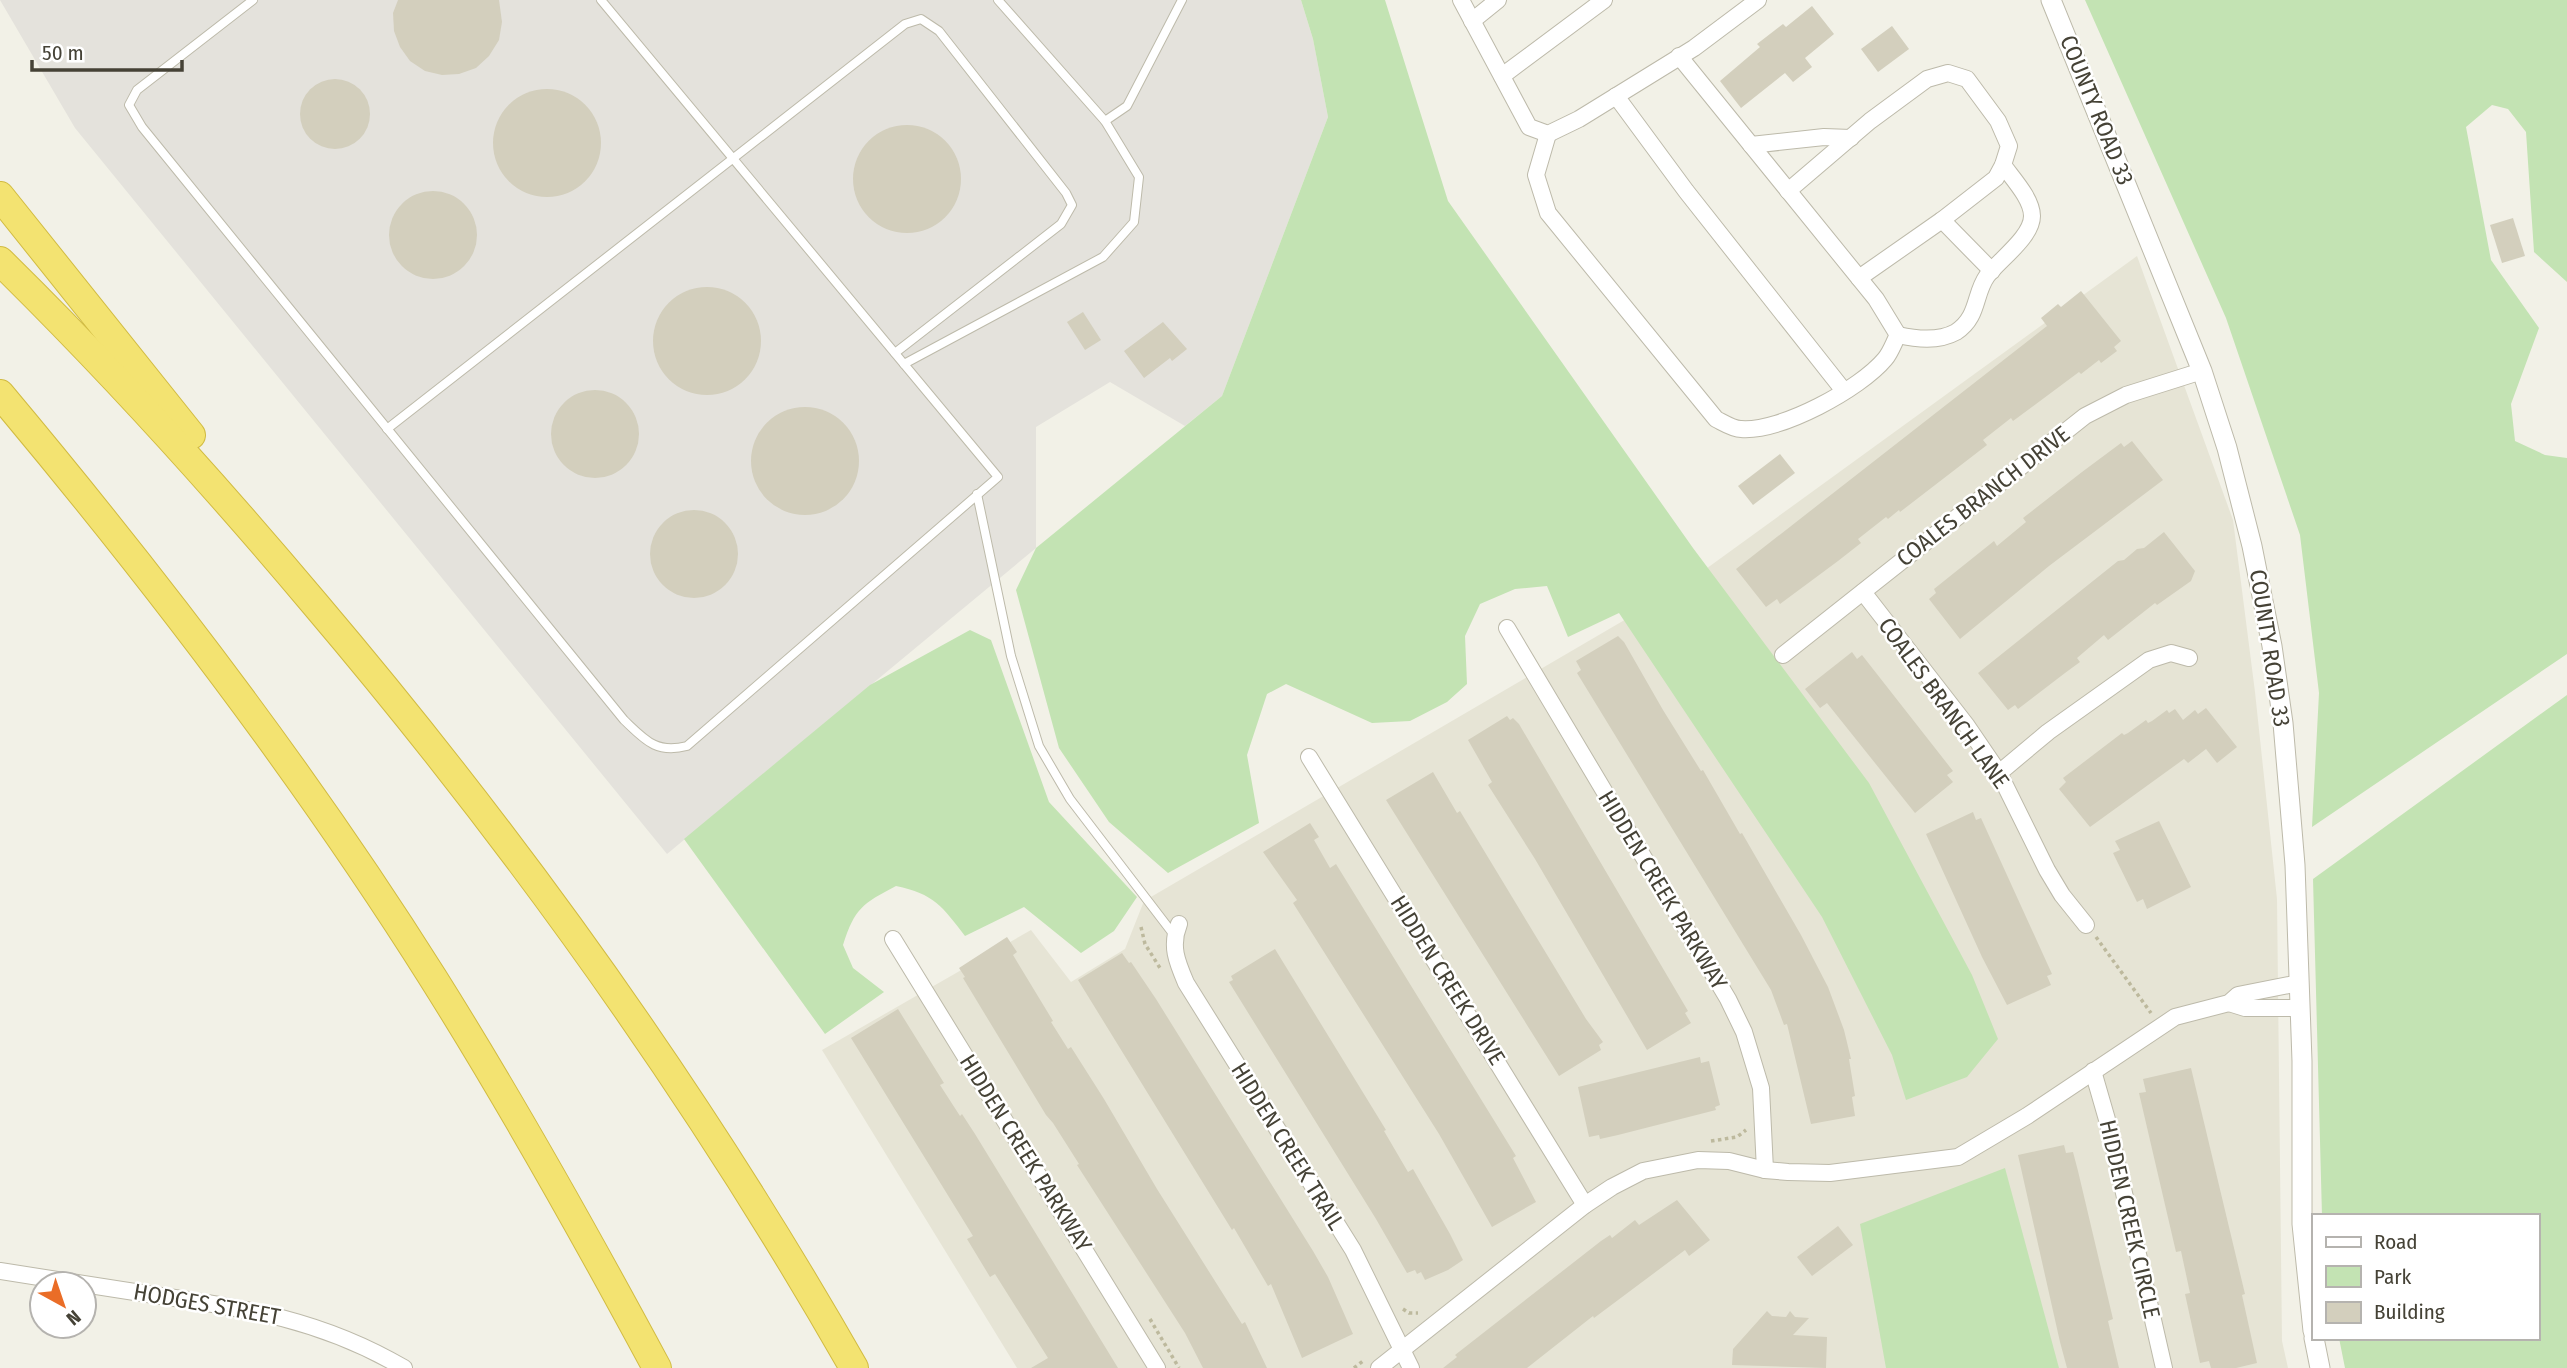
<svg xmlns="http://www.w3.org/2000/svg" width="2567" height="1368" viewBox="0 0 2567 1368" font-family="'Fira Sans Condensed',sans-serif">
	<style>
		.residential { fill: #e6e4d5 }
		.industrial { fill: #e4e2dc }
		.green { fill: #c3e3b3 }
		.building { fill: #d3cfbd }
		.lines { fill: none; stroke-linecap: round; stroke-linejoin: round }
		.service-casing { stroke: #bdbaaa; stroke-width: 10 }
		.minor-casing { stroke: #bdbaaa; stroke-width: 18 }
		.tertiary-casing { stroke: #bdbaaa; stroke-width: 21 }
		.motorway-casing { stroke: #d1bb42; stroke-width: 30 }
		.path { stroke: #bdb99d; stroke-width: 3.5; stroke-dasharray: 3.5 3.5; stroke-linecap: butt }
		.service { stroke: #fff; stroke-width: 8 }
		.minor { stroke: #fff; stroke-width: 16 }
		.tertiary { stroke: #fff; stroke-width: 19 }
		.motorway { stroke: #f3e371; stroke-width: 28 }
		.labels { text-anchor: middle; stroke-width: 5; stroke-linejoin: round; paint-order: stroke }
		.street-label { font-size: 23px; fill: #454236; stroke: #fff }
	</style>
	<rect width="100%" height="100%" fill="#f2f1e7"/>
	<polygon class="residential" points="2137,256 2233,520 2255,692 2277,899 2282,1341 2288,1368 1017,1368 822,1050 1031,930 1071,982 1125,949 1144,901 1681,587"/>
	<polygon class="industrial" points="0,0 1301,0 1313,39 1328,117 1222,396 1185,426 1110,382 1036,427 1036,548 667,854 75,128"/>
	<g class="green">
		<polygon points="1301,0 1385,0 1448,201 1693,548 1869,783 1972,975 1998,1039 1967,1077 1906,1100 1892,1055 1822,917 1619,613 1568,637 1547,586 1515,589 1480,604 1465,636 1467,684 1447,702 1410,721 1372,723 1286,684 1267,694 1247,755 1259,823 1168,873 1109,822 1059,748 1016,590 1036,548 1222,396 1328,117 1313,39"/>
		<polygon points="2085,0 2567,0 2567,282 2534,252 2526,132 2508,109 2492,105 2466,127 2491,260 2539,328 2511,404 2515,441 2545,455 2567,458 2567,654 2312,827 2319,693 2300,535 2226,318"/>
		<path d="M970,630L991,640L1049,802L1137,897L1114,931L1081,953L1024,907L965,936C942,906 934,894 896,886C862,904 855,908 843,945L853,968L884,992L825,1034L684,839L870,685Z"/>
		<polygon points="2567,695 2567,1368 2345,1368 2339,1338 2537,1338 2537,1216 2322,1216 2313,879"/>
		<polygon points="2005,1168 2059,1368 1886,1368 1860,1224"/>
	</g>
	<g class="building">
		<polygon points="398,0 499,0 502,22 499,40 489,56 476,68 459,74 442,75 425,71 410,61 400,47 394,31 393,13"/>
		<polygon points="1812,6 1834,34 1805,58 1812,67 1793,82 1785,73 1741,108 1720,81 1760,47 1757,44 1783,24 1786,27"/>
		<polygon points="1892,26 1909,49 1878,72 1861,49"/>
		<circle cx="335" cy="114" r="35"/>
		<circle cx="547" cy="143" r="54"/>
		<circle cx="907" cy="179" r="54"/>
		<circle cx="433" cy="235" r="44"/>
		<polygon points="2513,218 2525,256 2502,263 2490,225"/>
		<circle cx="707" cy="341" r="54"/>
		<polygon points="2081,291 2121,341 2114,347 2117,351 2101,363 2099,360 2081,374 2079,372 2013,421 2011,418 1983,440 1987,445 1900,512 1899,510 1888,519 1886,517 1858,539 1861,543 1838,561 1780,604 1777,599 1766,607 1736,569 2047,326 2041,318 2058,304 2061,307"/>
		<polygon points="1083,312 1101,340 1085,350 1067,322"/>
		<polygon points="1163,322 1187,349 1172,361 1170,358 1144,378 1124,351"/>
		<circle cx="595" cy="434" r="44"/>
		<circle cx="805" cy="461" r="54"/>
		<polygon points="2132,441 2163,480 2049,566 1960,639 1929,599 1936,593 1934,589 1994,541 1997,546 2026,522 2023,518 2082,472 2121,443 2124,447"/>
		<polygon points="1780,454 1795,473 1753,505 1738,486"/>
		<circle cx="694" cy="554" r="44"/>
		<polygon points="2164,532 2195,571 2191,581 2157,605 2155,603 2108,640 2104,635 2077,658 2080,662 2065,673 2018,709 2015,705 2008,710 1978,673 2118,561 2124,560 2137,549 2144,548"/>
		<polygon points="1618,636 1624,642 1663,710 1701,771 1703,770 1740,834 1742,833 1801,935 1828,987 1844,1030 1851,1059 1849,1059 1855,1096 1852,1097 1855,1116 1811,1124 1787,1024 1784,1025 1771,990 1577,673 1581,670 1576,661"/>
		<polygon points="1852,652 1857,659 1862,655 1953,771 1947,775 1953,782 1915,813 1827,703 1820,708 1805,689"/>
		<polygon points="2206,708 2237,747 2217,763 2206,749 2188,763 2184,759 2090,827 2059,789 2066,782 2063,778 2122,733 2124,735 2128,733 2146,720 2148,723 2152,721 2167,710 2169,713 2175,709 2183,720 2195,710 2198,714"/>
		<polygon points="1507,716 1510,720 1513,718 1519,724 1688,1011 1685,1013 1691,1023 1647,1050 1535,859 1488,785 1492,782 1468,740"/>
		<polygon points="1433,772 1457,813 1460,811 1586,1019 1603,1042 1599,1045 1601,1050 1559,1076 1386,800"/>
		<polygon points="1973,812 1976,820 1981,818 2052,974 2047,976 2051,985 2007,1005 1982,957 1926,834"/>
		<polygon points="2159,821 2191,887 2147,909 2143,899 2137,902 2113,853 2120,850 2115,841"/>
		<polygon points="1310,823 1319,837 1314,840 1330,868 1336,864 1516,1156 1513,1158 1536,1202 1492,1227 1439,1134 1293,903 1297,900 1263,852"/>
		<polygon points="1007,937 1017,952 1013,955 1053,1021 1051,1022 1068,1049 1071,1047 1104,1099 1157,1189 1242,1324 1245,1322 1267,1368 1203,1368 1185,1333 1077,1165 1079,1164 1053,1123 1046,1115 963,978 965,977 959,968"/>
		<polygon points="1275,949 1386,1130 1384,1131 1408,1172 1413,1169 1450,1234 1463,1260 1448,1270 1425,1280 1421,1272 1417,1274 1415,1270 1407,1273 1376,1219 1229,982 1233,980 1231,976"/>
		<polygon points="1122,953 1129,963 1131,962 1156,999 1313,1251 1328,1277 1353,1334 1302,1358 1271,1284 1268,1286 1234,1228 1232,1230 1078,980"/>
		<polygon points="898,1009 944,1083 940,1085 960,1116 962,1114 975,1134 1118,1368 1031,1368 1048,1358 995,1274 990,1277 967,1239 973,1236 851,1038"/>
		<polygon points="1700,1057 1701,1063 1709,1061 1720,1105 1715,1107 1716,1110 1618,1135 1600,1139 1599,1135 1589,1137 1578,1087"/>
		<polygon points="2191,1068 2245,1294 2242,1295 2257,1363 2236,1368 2211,1368 2209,1361 2200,1363 2185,1294 2190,1293 2181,1251 2176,1252 2139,1093 2146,1092 2143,1079"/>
		<polygon points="2064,1145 2066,1153 2073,1152 2078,1171 2113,1319 2108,1321 2119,1368 2067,1368 2060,1342 2018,1155"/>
		<polygon points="1677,1200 1710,1240 1689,1256 1685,1250 1594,1318 1593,1316 1527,1368 1443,1368 1457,1357 1455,1355 1601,1241 1610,1235 1612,1238 1635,1220 1639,1225"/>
		<polygon points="1838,1226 1853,1245 1812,1276 1797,1257"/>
		<polygon points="1767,1311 1772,1316 1786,1317 1790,1311 1795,1317 1809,1318 1793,1335 1827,1337 1826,1368 1732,1365 1733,1349"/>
	</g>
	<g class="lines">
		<g class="service-casing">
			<g id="service">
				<path d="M253,0L137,90L129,105L142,127L624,720C645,740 656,754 687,746L998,477L601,0"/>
				<polyline points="1105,121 1127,106 1182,0"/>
				<polyline points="904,364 1103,257 1134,222 1139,177 1105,121 998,0"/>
				<polyline points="387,429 905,24 921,19 939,31 1066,193 1072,205 1061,224 895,353"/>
				<polyline points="977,494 1011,656 1039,746 1070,799 1174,935"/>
			</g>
		</g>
		<g class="minor-casing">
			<g id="minor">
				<polyline points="1461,0 1529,127 1548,134 1579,119 1694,48 1758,0"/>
				<polyline points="1472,21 1498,0"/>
				<polyline points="1502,76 1604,0"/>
				<polyline points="1616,96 1686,191 1844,391"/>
				<path d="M1548,134L1536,175L1548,213L1716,419C1724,423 1733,429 1741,429C1781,432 1860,389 1885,359C1891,352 1894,342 1898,335L1876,299L1679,56"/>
				<polyline points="1751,145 1824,137 1851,138"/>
				<polyline points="1788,191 1870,121 1927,79 1948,73 1967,79 1998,121 2009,146 2003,165 1996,178 1942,220 1859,278"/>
				<polyline points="1942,220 1992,271"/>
				<path d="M1898,335C1916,339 1938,342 1956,332C1979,317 1974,294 1987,276C1999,260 2032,237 2032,216C2032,199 2013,179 2003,165"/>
				<polyline points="1863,592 1967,726 1999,773 2047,870 2062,895 2086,925"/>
				<polyline points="1507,628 1728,999 1744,1032 1761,1088 1765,1170"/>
				<polyline points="1783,655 2085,416 2126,395 2202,371"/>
				<polyline points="1309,757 1585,1205"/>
				<polyline points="1999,773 2048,732 2149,660 2171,653 2189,658"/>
				<path d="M1179,924C1170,946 1177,962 1186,983L1353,1250L1411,1368"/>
				<polyline points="893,939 1157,1368"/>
				<polyline points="2229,1003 2245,1008 2299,1008"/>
				<polyline points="2093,1071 2108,1123 2164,1368"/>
				<path d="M0,1271C51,1279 103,1287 154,1295C247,1308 322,1320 404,1368"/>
				<polyline points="1379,1368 1585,1205 1612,1187 1643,1171 1698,1160 1729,1161 1765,1170 1788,1172 1830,1173 1958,1157 2027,1116 2175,1017 2229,1003 2238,995 2299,983"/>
			</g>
		</g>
		<g class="tertiary-casing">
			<g id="tertiary">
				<polyline points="2051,0 2202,371 2227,448 2252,546 2272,646 2283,723 2295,865 2302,1061 2302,1224 2313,1331"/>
				<polyline points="2314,1338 2320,1368"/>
			</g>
		</g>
		<g class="motorway-casing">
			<g id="motorway">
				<polyline points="0,196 191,435"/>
				<path d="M0,261C111,370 215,485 315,604C517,842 699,1096 854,1368"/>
				<path d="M0,394C156,580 304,773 433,978C513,1105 586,1236 657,1368"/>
			</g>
		</g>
		<g class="path">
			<polyline points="1141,927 1145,944 1160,968"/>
			<polyline points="2096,937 2151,1013"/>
			<polyline points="1711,1141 1737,1137 1746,1130"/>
			<polyline points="1403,1309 1409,1313 1418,1313"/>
			<polyline points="1150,1319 1179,1368"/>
			<polyline points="1354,1368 1363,1361"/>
		</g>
		<use href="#service" class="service"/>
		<use href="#minor" class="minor"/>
		<use href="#tertiary" class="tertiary"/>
		<use href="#motorway" class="motorway"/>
	</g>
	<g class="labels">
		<g class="street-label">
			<text transform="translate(2097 110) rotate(68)" y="8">COUNTY ROAD 33</text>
			<text transform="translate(1983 496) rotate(-38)" y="8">COALES BRANCH DRIVE</text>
			<text transform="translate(2270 648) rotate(81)" y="8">COUNTY ROAD 33</text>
			<text transform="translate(1944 703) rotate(54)" y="8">COALES BRANCH LANE</text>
			<text transform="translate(1663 890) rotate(59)" y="8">HIDDEN CREEK PARKWAY</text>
			<text transform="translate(1448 980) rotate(58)" y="8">HIDDEN CREEK DRIVE</text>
			<text transform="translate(1288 1146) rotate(58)" y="8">HIDDEN CREEK TRAIL</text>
			<text transform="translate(1026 1153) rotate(58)" y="8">HIDDEN CREEK PARKWAY</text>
			<text transform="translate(2130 1219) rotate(77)" y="8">HIDDEN CREEK CIRCLE</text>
			<text transform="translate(207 1304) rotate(10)" y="8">HODGES STREET</text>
		</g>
	</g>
	<rect x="2312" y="1214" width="228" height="126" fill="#ffffff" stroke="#b5b3af" stroke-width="2"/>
	<rect x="2326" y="1237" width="35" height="10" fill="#ffffff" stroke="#b5b3af" stroke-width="2"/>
	<text x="2374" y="1249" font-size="21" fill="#454236">Road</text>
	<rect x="2326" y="1266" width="35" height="21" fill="#c3e3b3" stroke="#b5b3af" stroke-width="2"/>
	<text x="2374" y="1284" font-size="21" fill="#454236">Park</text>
	<rect x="2326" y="1302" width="35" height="21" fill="#d3cfbd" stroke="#b5b3af" stroke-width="2"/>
	<text x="2374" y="1319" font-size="21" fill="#454236">Building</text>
	<g transform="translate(63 1305) rotate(140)"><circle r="33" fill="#ffffff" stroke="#b5b3af" stroke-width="2"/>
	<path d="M0-5L12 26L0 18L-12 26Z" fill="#ea6d27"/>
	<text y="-10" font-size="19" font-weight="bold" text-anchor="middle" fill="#454236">N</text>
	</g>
	<path d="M32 60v10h150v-10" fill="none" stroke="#454236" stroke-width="3.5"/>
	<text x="42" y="60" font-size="21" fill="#454236" stroke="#ffffff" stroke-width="5" paint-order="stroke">50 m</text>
</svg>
